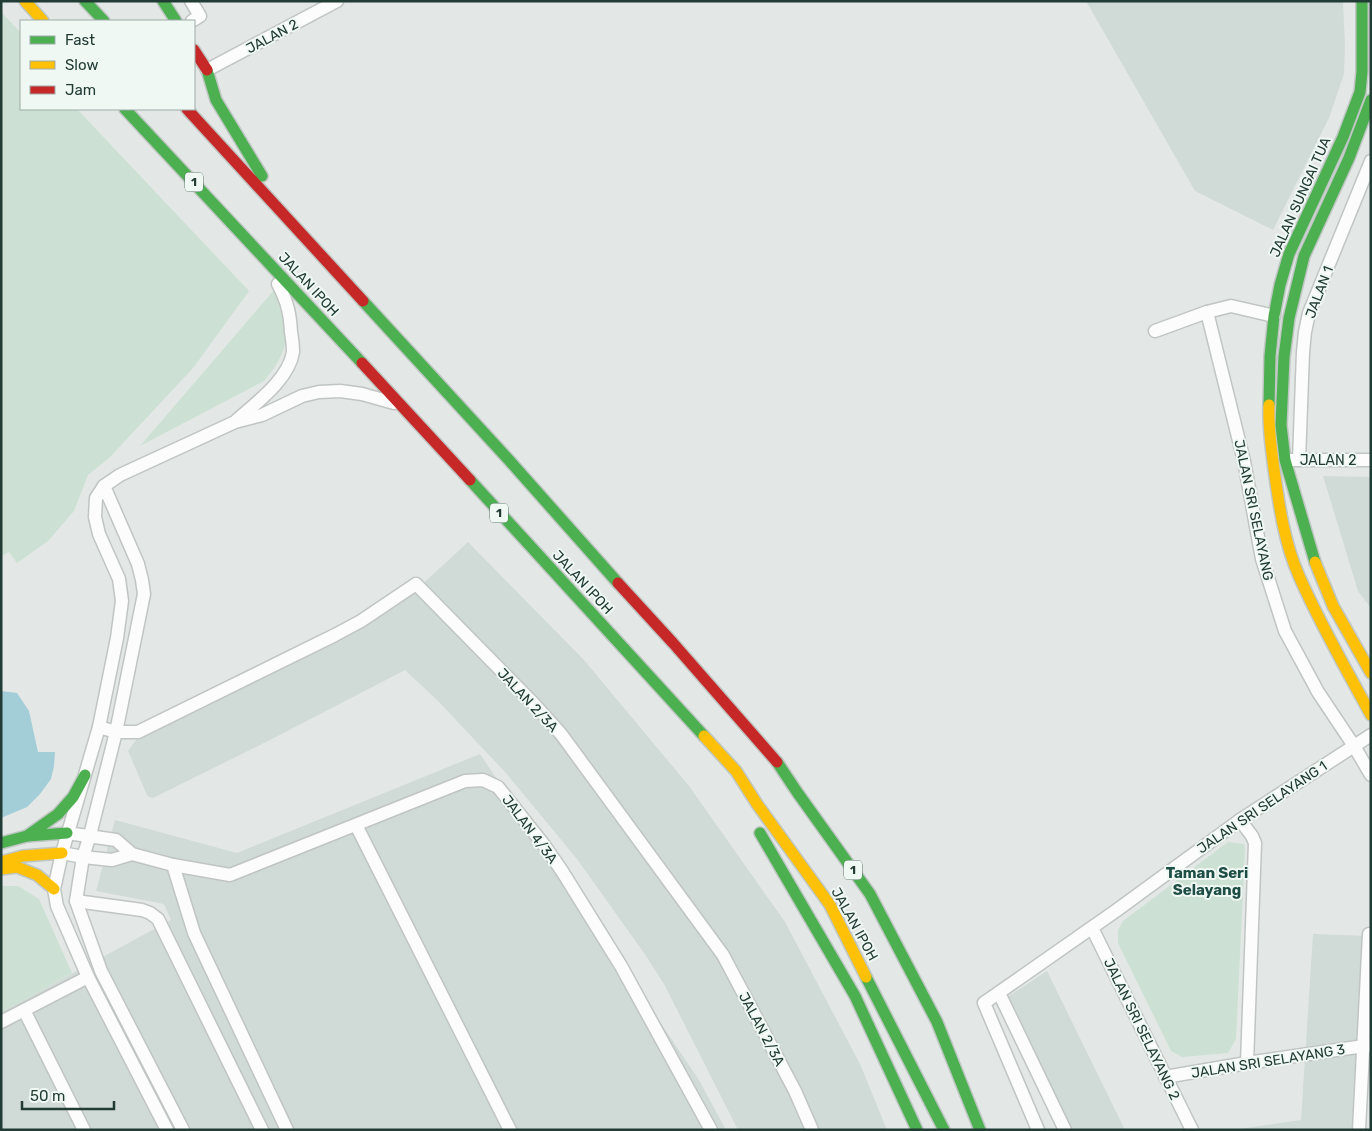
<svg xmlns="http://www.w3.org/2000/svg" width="1372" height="1131" viewBox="0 0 1372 1131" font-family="Rubik,sans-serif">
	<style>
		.built { fill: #d0dad6 }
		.green { fill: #cce1d3 }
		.water { fill: #a3cdd7 }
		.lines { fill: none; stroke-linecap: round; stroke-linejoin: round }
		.street-casing { stroke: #c0c5c3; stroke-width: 15 }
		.fast-casing { stroke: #bfc6c3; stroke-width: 14 }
		.slow-casing { stroke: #bfc6c3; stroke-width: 14 }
		.jam-casing { stroke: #bfc6c3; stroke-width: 14 }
		.street { stroke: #fbfcfb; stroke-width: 12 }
		.fast { stroke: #4caf50; stroke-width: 11 }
		.slow { stroke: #ffc107; stroke-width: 11 }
		.jam { stroke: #c62828; stroke-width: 11 }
		.labels { text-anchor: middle; stroke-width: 4; stroke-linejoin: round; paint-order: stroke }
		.shield { fill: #f0f8f4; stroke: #5f746e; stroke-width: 1 }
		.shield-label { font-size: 12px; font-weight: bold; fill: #213b35 }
		.street-label { font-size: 14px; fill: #213b35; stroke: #f0f8f4 }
		.neighbourhood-label { font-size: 15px; font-weight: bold; fill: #1d4d44; stroke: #f0f8f4 }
	</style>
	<rect width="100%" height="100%" fill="#e3e8e6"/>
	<g class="built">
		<polygon points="1086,1 1343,1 1345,46 1344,74 1329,118 1273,230 1195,191"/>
		<polygon points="1323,476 1371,477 1371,608 1358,591"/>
		<polygon points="468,542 584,660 689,786 785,922 860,1064 887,1130 738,1130 664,984 644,953 577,859 506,773 438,701 405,670 270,740 153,798 149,797 147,795 128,751 138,737 416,590"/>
		<polygon points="480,754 699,1080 726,1130 1,1130 1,1012 171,920 164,904 96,891 115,820 237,853"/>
		<polygon points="1313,934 1365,936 1355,1130 1232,1130 1301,1120"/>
		<polygon points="1047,971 1125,1130 1069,1130 1006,998"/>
	</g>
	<g class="green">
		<polygon points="1,12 21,33 21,109 77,109 249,291 193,368 110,457 88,475 74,511 48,541 17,563 9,552 1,556"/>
		<path d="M274,290C279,303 287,331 285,344C282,358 273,370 264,381L140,446Z"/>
		<polygon points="1228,842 1244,844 1245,850 1236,1039 1228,1053 1182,1057 1171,1051 1118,943 1118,930 1123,921"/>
		<polygon points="1,886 18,886 39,899 72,973 1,1012"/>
	</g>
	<polygon class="water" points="1,691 17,693 29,711 38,752 55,752 54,766 51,779 40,794 27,807 1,818"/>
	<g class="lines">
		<g class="street-casing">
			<g id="street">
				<polyline points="191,1 200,16 192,21"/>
				<polyline points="207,70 337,1"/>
				<polyline points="1207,312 1244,461 1262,559 1285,631 1318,692 1354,746 1371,775"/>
				<polyline points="1155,331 1207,312 1231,306 1274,316"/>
				<path d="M237,420C256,403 289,379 293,352C293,346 292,338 291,332C290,313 287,301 278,284"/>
				<polyline points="1290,460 1371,460"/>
				<polyline points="1299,460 1303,352 1305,332 1309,313 1371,161"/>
				<polyline points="104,486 138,564 142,580 144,594 116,732 90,835 83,857 76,901 101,971 183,1130"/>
				<polyline points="99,727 116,732 138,732 335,635 361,621 416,584 534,704 561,734 723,955 795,1091 812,1130"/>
				<polyline points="1240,820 1252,836 1255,843 1247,1063"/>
				<polyline points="356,825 510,1130"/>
				<polyline points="67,833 116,840 132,854"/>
				<polyline points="62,853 83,857 112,860 132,854 173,865 230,875 465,781 483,780 498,787 544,845 562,871 621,966 711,1130"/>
				<polyline points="173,865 194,933 287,1130"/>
				<polyline points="76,901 142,910 150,913 158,919 262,1130"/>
				<polyline points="1092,928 1192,1130"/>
				<polyline points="999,993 1065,1130"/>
				<polyline points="24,1010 84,1130"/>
				<polyline points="1,1022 88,977"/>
				<polyline points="1165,1077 1247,1063 1371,1045"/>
				<polyline points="167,1130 88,977 57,906 54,889 62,853 99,727 117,638 122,601 119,579 99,534 95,517 96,498 104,486 120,475 235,422 262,415 302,396 319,392 340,391 362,394 394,403"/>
				<polyline points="1038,1130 984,1003 1117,910 1240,820 1371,735"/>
				<polyline points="1359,1130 1369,934 1371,934"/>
			</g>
		</g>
		<g class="fast-casing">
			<g id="fast">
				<polyline points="85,1 104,21"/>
				<polyline points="163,1 176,21"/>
				<polyline points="207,70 216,100 262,176"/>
				<polyline points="125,109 362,363"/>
				<polyline points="363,301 508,459 618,583"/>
				<polyline points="1269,405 1270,356 1274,316 1280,285 1289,254 1343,137 1360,92 1362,72 1362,1"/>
				<polyline points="470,480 704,736"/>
				<polyline points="1315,562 1285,460 1281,425 1284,357 1289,318 1304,256 1349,158 1371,100"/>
				<polyline points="777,762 797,792 870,894 937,1022 980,1130"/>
				<polyline points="760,833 855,996 917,1130"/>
				<polyline points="27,836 58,814 73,797 85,775"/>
				<polyline points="1,843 27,836 67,833"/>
				<polyline points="866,977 944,1130"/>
			</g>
		</g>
		<g class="slow-casing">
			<g id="slow">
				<polyline points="25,1 43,21"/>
				<path d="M1269,405C1268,426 1271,447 1274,469C1279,505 1284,542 1299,576C1320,624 1346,669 1371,715"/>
				<polyline points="1315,562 1333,606 1371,673"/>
				<polyline points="704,736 736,771 757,804 830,905 866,977"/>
				<polyline points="1,862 23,856 62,853"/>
				<polyline points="1,869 17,867 37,875 54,889"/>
			</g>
		</g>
		<g class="jam-casing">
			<g id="jam">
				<polyline points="194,50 207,70"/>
				<polyline points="187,109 363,301"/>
				<polyline points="362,363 470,480"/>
				<polyline points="618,583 673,643 777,762"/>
			</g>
		</g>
		<use href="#street" class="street"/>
		<use href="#fast" class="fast"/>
		<use href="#slow" class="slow"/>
		<use href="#jam" class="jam"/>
	</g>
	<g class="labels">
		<g class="shield">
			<rect x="185" y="172.5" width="18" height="19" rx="4"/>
			<rect x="490" y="503.5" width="18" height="19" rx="4"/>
			<rect x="844" y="860.5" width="18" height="19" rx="4"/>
		</g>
		<g class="shield-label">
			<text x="194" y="186">1</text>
			<text x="499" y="517">1</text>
			<text x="853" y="874">1</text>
		</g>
		<g class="street-label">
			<text transform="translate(272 36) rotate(-28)" y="5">JALAN 2</text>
			<text transform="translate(1300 197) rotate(-66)" y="5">JALAN SUNGAI TUA</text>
			<text transform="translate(309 284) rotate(47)" y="5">JALAN IPOH</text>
			<text transform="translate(1319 292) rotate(-69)" y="5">JALAN 1</text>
			<text x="1328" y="465">JALAN 2</text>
			<text transform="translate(1254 510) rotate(78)" y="5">JALAN SRI SELAYANG</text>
			<text transform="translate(583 582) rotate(47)" y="5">JALAN IPOH</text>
			<text transform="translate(528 700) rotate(47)" y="5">JALAN 2/3A</text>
			<text transform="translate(1262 807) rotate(-34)" y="5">JALAN SRI SELAYANG 1</text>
			<text transform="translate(530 829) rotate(53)" y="5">JALAN 4/3A</text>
			<text transform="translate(855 924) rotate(61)" y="5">JALAN IPOH</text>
			<text transform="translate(762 1029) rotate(62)" y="5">JALAN 2/3A</text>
			<text transform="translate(1142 1029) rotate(64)" y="5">JALAN SRI SELAYANG 2</text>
			<text transform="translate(1268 1061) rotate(-9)" y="5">JALAN SRI SELAYANG 3</text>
		</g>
		<g class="neighbourhood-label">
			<text x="1207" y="878">Taman Seri<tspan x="1207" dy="17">Selayang</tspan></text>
		</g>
	</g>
	<rect width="1372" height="1131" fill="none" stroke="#213b35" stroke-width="5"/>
	<rect x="20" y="20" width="175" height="90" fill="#f0f8f4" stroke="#9daca8"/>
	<rect x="30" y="36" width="25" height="8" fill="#4caf50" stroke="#9daca8"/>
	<text x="65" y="45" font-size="15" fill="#213b35">Fast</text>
	<rect x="30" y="61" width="25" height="8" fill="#ffc107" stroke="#9daca8"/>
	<text x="65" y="70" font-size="15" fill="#213b35">Slow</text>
	<rect x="30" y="86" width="25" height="8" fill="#c62828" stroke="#9daca8"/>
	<text x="65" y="95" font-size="15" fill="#213b35">Jam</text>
	<path d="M22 1101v8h92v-8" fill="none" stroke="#213b35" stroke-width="2.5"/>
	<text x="30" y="1101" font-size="15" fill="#213b35" stroke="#f0f8f4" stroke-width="4" paint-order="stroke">50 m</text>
</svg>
